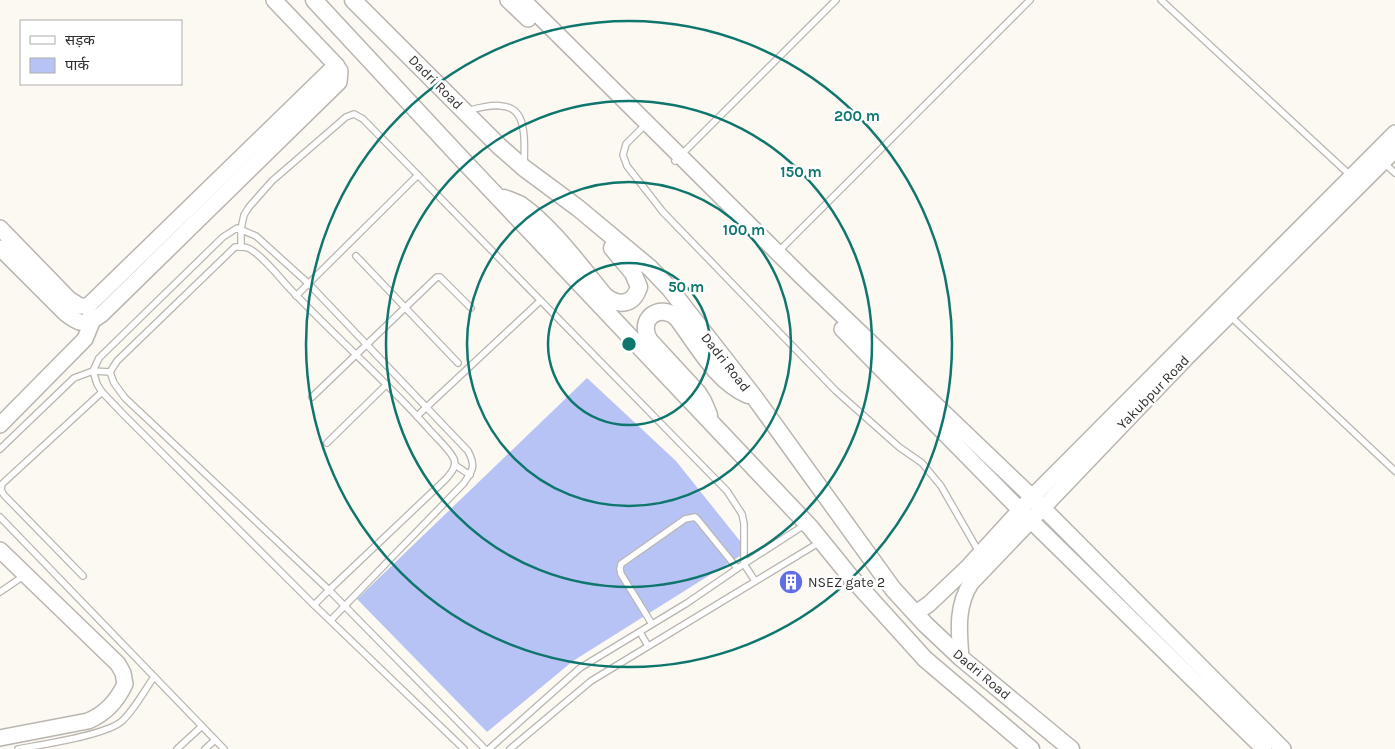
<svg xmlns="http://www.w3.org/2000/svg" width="1395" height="749" viewBox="0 0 1395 749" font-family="Karla,'Noto Sans Devanagari',sans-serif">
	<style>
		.green { fill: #b8c3f5 }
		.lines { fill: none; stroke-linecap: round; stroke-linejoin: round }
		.service-casing { stroke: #b9b5af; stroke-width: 8 }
		.tertiary-casing { stroke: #b9b5af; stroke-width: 18 }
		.secondary-casing { stroke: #b9b5af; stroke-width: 19 }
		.service { stroke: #fff; stroke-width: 5.5 }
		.tertiary { stroke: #fff; stroke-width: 15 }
		.secondary { stroke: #fff; stroke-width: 16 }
		.ring { fill: none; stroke: #0f766e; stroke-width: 2.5 }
		.labels { text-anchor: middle; stroke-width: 5; stroke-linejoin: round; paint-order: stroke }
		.street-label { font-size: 14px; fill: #312f2d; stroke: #fff }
		.poi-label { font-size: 14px; fill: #312f2d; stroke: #fff; text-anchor: start }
		.centre { fill: #0f766e; stroke: #fff; stroke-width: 2.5 }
		.ring-label { font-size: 15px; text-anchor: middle; font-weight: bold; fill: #0f766e; stroke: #fff; stroke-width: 5; stroke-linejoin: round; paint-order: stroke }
	</style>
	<rect width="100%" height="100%" fill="#fcf8f2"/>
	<polygon class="green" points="587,378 676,461 748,551 573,661 487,732 357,599"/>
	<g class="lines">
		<g class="service-casing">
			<g id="service">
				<polyline points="1161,0 1351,176"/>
				<path d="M467,111C522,95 526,115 524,164"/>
				<polyline points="641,129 626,144 623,155 627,166 663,212 836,391 899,447 922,463 941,486 979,552"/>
				<polyline points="675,161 836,0"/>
				<polyline points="1383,162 1395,173"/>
				<polyline points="241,247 241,229 244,215 249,207 272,181 346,117 354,114 363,119 727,491 742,514 744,524 744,564 755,581"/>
				<polyline points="779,251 1030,0"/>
				<polyline points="356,256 458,363"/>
				<polyline points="296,296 418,175"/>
				<polyline points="1230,316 1395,471"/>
				<polyline points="312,397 437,277 440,277 471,308"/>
				<polyline points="417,416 540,301"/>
				<polyline points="327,443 386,385"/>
				<polyline points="0,449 74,378 93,371 110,372"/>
				<polyline points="455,465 470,475"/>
				<polyline points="0,517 224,749"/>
				<polyline points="83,576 4,495 1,490 2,484 102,392"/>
				<polyline points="0,592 25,575"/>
				<path d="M314,605L329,590L446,479C450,474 457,467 454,459C449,448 435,437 427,427C387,382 340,341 298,297C283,283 270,263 253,251C247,246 242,247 235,247L117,361L110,372L114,383L125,398L329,590L485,749"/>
				<path d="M331,620L464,483C473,470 476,466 468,451L309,284L256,236L237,228L223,237L99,358L93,371L97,384L102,392L123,414L313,604L464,749"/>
				<polyline points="652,624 621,574 620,569 621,564 685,519 695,517 698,520 737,568"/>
				<polyline points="640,632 648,646"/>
				<path d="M18,749C40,745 107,735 122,721C135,709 144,691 154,677"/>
				<polyline points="177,749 201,727"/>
				<polyline points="205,749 215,740"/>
				<polyline points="489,749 580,668 687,603 744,564 806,524"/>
				<polyline points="510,749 591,681 820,542"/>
			</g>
		</g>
		<g class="tertiary-casing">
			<g id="tertiary">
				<polyline points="508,0 528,19"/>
				<polyline points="523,0 802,277 1032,497 1283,749"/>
				<polyline points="0,228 69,299 80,306 88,306 336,65"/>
				<path d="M0,248L65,313C81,325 85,327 102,314L339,82L340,71L336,65L274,0"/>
				<polyline points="842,329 1020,510 1264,749"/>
				<polyline points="0,425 85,339 92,322 90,316"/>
				<path d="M0,550L118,664L123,673L125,684C117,701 105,714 88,721L0,738"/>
				<polyline points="916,613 929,604 967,568 1032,497 1395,133"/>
				<path d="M961,658C959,632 956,606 971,583L1187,357L1395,150"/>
			</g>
		</g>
		<g class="secondary-casing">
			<g id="secondary">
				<polyline points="314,0 458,155 810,527 849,575 925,659 1031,749"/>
				<polyline points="353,0 499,146 524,168 578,208 650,268 670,289 755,398 893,589 925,624 961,658 1071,749"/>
				<path d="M504,198C509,200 516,202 521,205C552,227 581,267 605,296C618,306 633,306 639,287L633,273L612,248"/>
				<path d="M709,415L703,401L698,393L650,341C636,319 660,302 677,318C698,346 716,381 748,395"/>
			</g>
		</g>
		<use href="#service" class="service"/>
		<use href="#tertiary" class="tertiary"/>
		<use href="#secondary" class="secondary"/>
	</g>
	<g class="ring">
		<circle cx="629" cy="344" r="81"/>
		<circle cx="629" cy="344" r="162"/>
		<circle cx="629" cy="344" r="243"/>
		<circle cx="629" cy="344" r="323"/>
	</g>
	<defs>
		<g id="building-disc" transform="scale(1.25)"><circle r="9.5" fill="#616ee6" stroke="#fff"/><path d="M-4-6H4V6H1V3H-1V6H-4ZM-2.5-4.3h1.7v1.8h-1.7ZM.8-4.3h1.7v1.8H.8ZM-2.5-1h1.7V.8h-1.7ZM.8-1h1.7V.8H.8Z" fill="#fff"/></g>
	</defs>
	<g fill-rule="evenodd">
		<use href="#building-disc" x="791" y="582"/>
	</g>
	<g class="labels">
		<g class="street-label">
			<text transform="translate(436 82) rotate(45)" y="5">Dadri Road</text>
			<text transform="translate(726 362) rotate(52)" y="5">Dadri Road</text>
			<text transform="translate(1153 392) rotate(-46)" y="5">Yakubpur Road</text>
			<text transform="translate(982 674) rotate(40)" y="5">Dadri Road</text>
		</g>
		<g class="poi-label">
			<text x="808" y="587">NSEZ gate 2</text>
		</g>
	</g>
	<circle cx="629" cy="344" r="8" class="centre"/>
	<g class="ring-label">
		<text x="857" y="121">200 m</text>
		<text x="801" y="177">150 m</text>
		<text x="744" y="235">100 m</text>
		<text x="686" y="292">50 m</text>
	</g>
	<rect x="20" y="20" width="162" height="65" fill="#ffffff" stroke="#adacab"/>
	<rect x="30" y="36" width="25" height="8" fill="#ffffff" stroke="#adacab"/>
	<text x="65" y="45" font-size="15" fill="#312f2d">सड़क</text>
	<rect x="30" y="58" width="25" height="15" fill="#b8c3f5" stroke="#adacab"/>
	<text x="65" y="70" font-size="15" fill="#312f2d">पार्क</text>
</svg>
